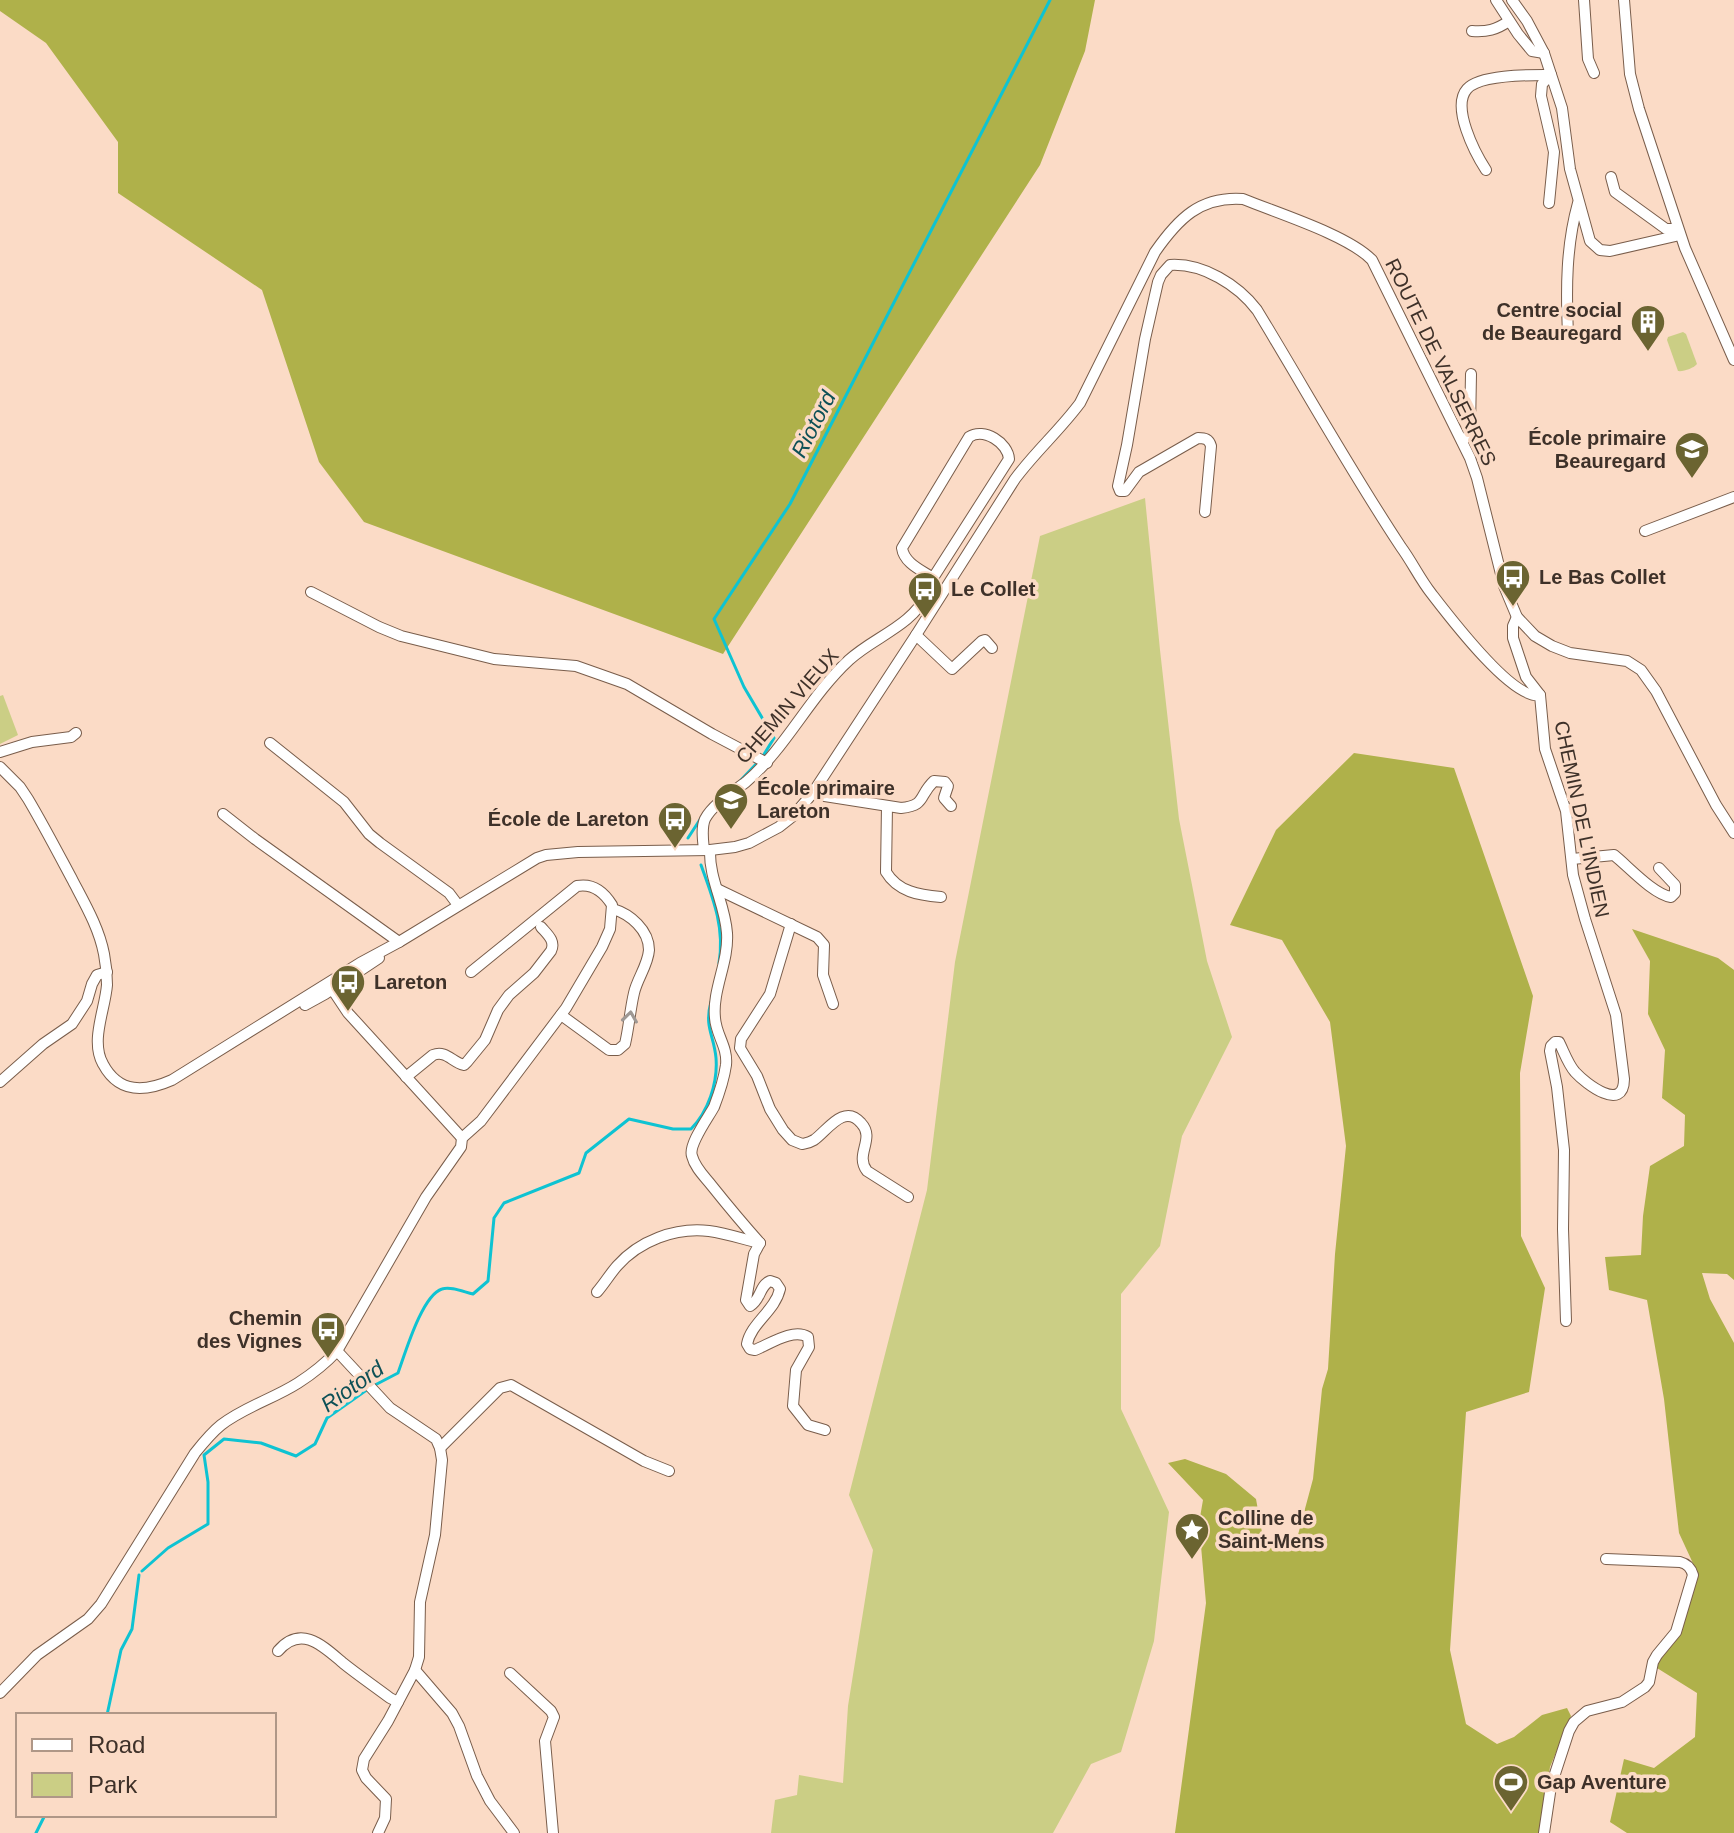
<svg xmlns="http://www.w3.org/2000/svg" width="1734" height="1833" viewBox="0 0 1734 1833" font-family="Arial,sans-serif">
	<style>
		.green { fill: #cbce85 }
		.forest { fill: #afb14a }
		.lines { fill: none; stroke-linecap: round; stroke-linejoin: round }
		.stream { stroke: #0ec3d2; stroke-width: 3 }
		.minor-casing { stroke: #795d4b; stroke-width: 12 }
		.minor { stroke: #fff; stroke-width: 10 }
		.oneway { stroke: #9e9894 }
		.labels { text-anchor: middle; stroke-width: 7; stroke-linejoin: round; paint-order: stroke }
		.poi-label { font-size: 20px; font-weight: bold; fill: #3e3129; stroke: #fbdbc6; text-anchor: start }
		.street-label { font-size: 20px; fill: #3e3129; stroke: #fbdbc6 }
		.water-label { font-size: 22px; font-style: italic; fill: #0d5056; stroke: #fbdbc6 }
	</style>
	<rect width="100%" height="100%" fill="#fbdbc6"/>
	<g class="green">
		<path d="M1683,332L1686,334L1697,364C1694,368 1683,372 1678,371L1667,340L1668,337Z"/>
		<polygon points="1145,498 1160,650 1179,819 1207,961 1232,1037 1182,1136 1160,1246 1121,1294 1121,1409 1169,1512 1154,1641 1121,1752 1091,1764 1053,1833 771,1833 775,1800 797,1795 799,1775 843,1783 848,1706 873,1550 849,1495 927,1190 955,962 1040,536"/>
		<polygon points="3,695 18,735 0,744 0,696"/>
	</g>
	<g class="forest">
		<polygon points="0,0 1095,0 1085,51 1040,165 723,654 364,522 319,462 262,290 118,193 118,142 46,43 0,11"/>
		<polygon points="1354,753 1454,768 1533,996 1520,1073 1521,1236 1545,1288 1529,1392 1466,1412 1450,1650 1466,1724 1497,1744 1514,1737 1542,1715 1567,1708 1571,1716 1550,1767 1540,1833 1175,1833 1206,1603 1199,1523 1203,1500 1168,1463 1185,1459 1226,1474 1256,1499 1265,1549 1295,1546 1313,1479 1322,1389 1328,1369 1335,1254 1346,1146 1330,1022 1282,940 1230,925 1276,830"/>
		<polygon points="1632,929 1718,958 1734,970 1734,1280 1727,1274 1702,1273 1710,1299 1734,1343 1734,1833 1627,1833 1610,1822 1624,1759 1654,1768 1695,1737 1697,1693 1657,1668 1656,1660 1678,1633 1697,1572 1679,1533 1664,1399 1647,1300 1609,1290 1605,1257 1641,1255 1643,1216 1650,1166 1684,1146 1685,1115 1662,1098 1665,1050 1648,1014 1650,961"/>
	</g>
	<g class="lines">
		<g class="stream">
			<polyline points="763,756 774,738 744,687 714,619 790,504 1050,0"/>
			<polyline points="741,780 758,762"/>
			<polyline points="688,838 701,818"/>
			<path d="M701,865C713,898 725,928 719,963"/>
			<path d="M375,1385L398,1373C405,1354 422,1295 442,1289C451,1286 464,1292 473,1294L488,1281L494,1218L504,1203L579,1173L586,1153L629,1119L673,1129H691C708,1112 718,1083 716,1058C714,1035 704,1027 711,1002"/>
			<polyline points="142,1571 168,1548 208,1524 208,1482 204,1455 224,1439 261,1443 296,1456 315,1444 327,1418 368,1389"/>
			<polyline points="107,1715 121,1650 132,1629 139,1575"/>
			<polyline points="36,1833 45,1815"/>
		</g>
		<g class="minor-casing">
			<g id="minor">
				<polyline points="1496,0 1518,34 1532,51 1544,53"/>
				<polyline points="1512,0 1527,21 1544,53 1562,108 1570,169 1590,241 1600,250 1610,251 1680,235"/>
				<polyline points="1584,0 1588,59 1594,73"/>
				<polyline points="1624,0 1630,74 1639,109 1685,248 1734,360"/>
				<path d="M1472,31C1487,32 1496,30 1509,21"/>
				<path d="M1486,170C1475,153 1451,107 1467,89C1480,74 1532,75 1551,75"/>
				<polyline points="1611,177 1615,192 1666,229 1678,229"/>
				<polyline points="1549,203 1554,152 1541,96 1542,84 1551,75"/>
				<path d="M1568,334C1566,289 1566,246 1578,203"/>
				<polyline points="1462,441 1468,436 1470,428 1471,374"/>
				<path d="M1205,512L1211,446C1209,439 1205,438 1198,438L1139,472L1125,491H1120L1118,486L1127,445L1145,339L1158,282L1161,275L1170,265C1203,263 1238,285 1257,310C1305,389 1350,470 1401,547C1412,562 1420,579 1431,593C1448,615 1513,701 1540,695"/>
				<polyline points="1645,531 1734,497"/>
				<polyline points="311,592 379,627 401,636 494,659 576,666 627,684 712,734 767,763"/>
				<path d="M930,592V584L933,578L1009,459C1008,443 984,427 969,437L902,548C904,563 921,570 933,578"/>
				<path d="M1517,617L1513,626V638L1526,677L1540,695L1545,749L1566,811L1573,875L1585,919L1616,1015L1624,1079C1624,1113 1586,1084 1575,1072C1568,1064 1564,1052 1559,1042H1555L1551,1046L1550,1051L1557,1087L1564,1150L1563,1229L1566,1321"/>
				<polyline points="916,635 952,669 982,641 985,640 992,648"/>
				<polyline points="270,743 344,802 369,834 380,843 449,893 458,905"/>
				<polyline points="0,752 32,742 71,737 76,733"/>
				<path d="M0,767L20,787L28,799C44,826 58,853 73,881C85,904 99,928 104,954C106,964 107,975 107,985C105,1010 90,1041 103,1064C119,1094 145,1092 172,1080L360,963L399,942L537,858L546,855L578,852L710,850L735,847L749,843L779,827L793,816L812,794L916,635L1015,479C1035,452 1060,430 1080,403L1155,252C1178,219 1200,196 1243,199C1277,213 1348,235 1372,260L1470,458L1477,478L1504,586L1517,617L1535,636L1552,646L1570,653L1627,661L1641,670L1656,691L1716,805L1734,833"/>
				<path d="M812,794L901,808C927,805 918,796 934,781L945,782L948,786L944,798L951,806"/>
				<path d="M887,806L886,872C898,892 919,895 941,897"/>
				<polyline points="223,814 255,839 399,942"/>
				<path d="M704,850C703,840 701,828 705,819C713,804 733,792 746,782C787,747 809,697 849,660C874,637 912,626 927,594L934,592"/>
				<path d="M710,850C709,879 725,904 727,933C729,962 712,990 715,1018C716,1035 728,1047 726,1065C724,1079 719,1094 714,1107C708,1118 688,1145 692,1156C695,1168 705,1177 712,1186C728,1206 743,1224 760,1243"/>
				<path d="M1572,859L1614,855C1629,867 1653,894 1671,897L1675,893V885L1659,868"/>
				<polyline points="717,889 817,937 824,945 823,975 833,1004"/>
				<path d="M791,924L770,994L741,1039L740,1048L757,1076L770,1109L783,1130L792,1140L802,1144C807,1143 809,1143 814,1140C827,1131 844,1103 861,1123C876,1139 854,1154 867,1171L908,1197"/>
				<polyline points="332,989 348,1013 462,1138"/>
				<polyline points="305,1005 325,994 379,958"/>
				<path d="M561,1015L609,1050H618L625,1044C629,1027 630,1010 634,993C637,979 648,965 649,950C649,930 630,914 613,909"/>
				<path d="M406,1077L433,1055C446,1050 452,1062 464,1065L467,1062L485,1040L498,1010L509,995L534,973L551,951C556,941 547,934 541,927"/>
				<polyline points="0,1082 43,1044 72,1024 87,1001 92,984 97,975 107,972"/>
				<path d="M760,1243L754,1254L746,1300L750,1306C761,1300 759,1286 770,1281L776,1283L780,1289C775,1311 751,1323 747,1344L750,1349L755,1350C770,1344 793,1328 808,1337L809,1347L796,1370L793,1406L808,1425L825,1430"/>
				<path d="M597,1292C604,1284 610,1274 617,1266C639,1241 675,1227 709,1231C725,1233 743,1239 759,1243"/>
				<polyline points="337,1351 390,1408 436,1439 440,1448 442,1460 435,1535 420,1602 419,1657 415,1670 388,1721 364,1759 362,1770 366,1778 386,1799 385,1818 378,1833"/>
				<polyline points="440,1448 500,1388 511,1385 644,1461 669,1471"/>
				<path d="M278,1651C301,1624 323,1646 343,1663C358,1675 374,1686 390,1698L398,1702"/>
				<polyline points="415,1670 452,1713 459,1726 477,1776 490,1801 514,1833"/>
				<polyline points="510,1673 551,1711 554,1717 545,1741 553,1833"/>
				<path d="M0,1693L37,1655L88,1619L101,1604L195,1453C203,1443 211,1433 221,1425C244,1407 273,1399 298,1383C312,1374 325,1364 337,1351L426,1197L461,1147L462,1138L481,1121L566,1008L602,947L610,929L612,905C604,892 593,883 577,886L471,972"/>
				<path d="M1544,1833L1551,1786L1569,1731L1574,1722L1587,1711L1622,1702L1645,1687L1649,1682L1653,1662L1657,1655L1676,1632L1693,1575C1691,1568 1688,1564 1680,1562L1606,1559"/>
			</g>
		</g>
		<use href="#minor" class="minor"/>
	</g>
	<defs><path id="oneway-chevron" d="M-2-3.5L2.5 0L-2 3.5" fill="none" stroke-width="1.6" stroke-linecap="round" stroke-linejoin="round" transform="scale(2)"/></defs>
	<use class="oneway" href="#oneway-chevron" transform="translate(630 1017) rotate(-82)"/>
	<defs>
		<g id="building-pin" transform="scale(1.8)"><path d="M0 17L-7.5 6A9.5 9.5 0 1 1 7.5 6Z" fill="#6b6431" stroke="#fbdbc6"/><path d="M-4-6H4V6H1V3H-1V6H-4ZM-2.5-4.3h1.7v1.8h-1.7ZM.8-4.3h1.7v1.8H.8ZM-2.5-1h1.7V.8h-1.7ZM.8-1h1.7V.8H.8Z" fill="#fff"/></g>
		<g id="school-pin" transform="scale(1.8)"><path d="M0 17L-7.5 6A9.5 9.5 0 1 1 7.5 6Z" fill="#6b6431" stroke="#fbdbc6"/><path d="M0-5L7-2L0 1L-7-2ZM-4 1L0 2.5L4 1V4Q0 6-4 4Z" fill="#fff"/></g>
		<g id="bus-pin" transform="scale(1.8)"><path d="M0 17L-7.5 6A9.5 9.5 0 1 1 7.5 6Z" fill="#6b6431" stroke="#fbdbc6"/><path d="M-5-6H5V4H4V6H2V4H-2V6H-4V4H-5ZM-3.5-4V0h7V-4ZM-3.5 1.2v1.5H-2V1.2ZM2 1.2v1.5H3.5V1.2Z" fill="#fff"/></g>
		<g id="sight-pin" transform="scale(1.8)"><path d="M0 17L-7.5 6A9.5 9.5 0 1 1 7.5 6Z" fill="#6b6431" stroke="#fbdbc6"/><path d="M0-6L1.8-2.2L6-1.7L2.9 1.2L3.7 5.4L0 3.3L-3.7 5.4L-2.9 1.2L-6-1.7L-1.8-2.2Z" fill="#fff"/></g>
		<g id="stadium-pin" transform="scale(1.8)"><path d="M0 17L-7.5 6A9.5 9.5 0 1 1 7.5 6Z" fill="#6b6431" stroke="#fbdbc6"/><path d="M0-5a6.5 5 0 1 0 0 10a6.5 5 0 1 0 0-10ZM-3.5-1.8h7v3.6h-7Z" fill="#fff"/></g>
	</defs>
	<g fill-rule="evenodd">
		<use href="#building-pin" x="1648" y="322"/>
		<use href="#school-pin" x="1692" y="449"/>
		<use href="#bus-pin" x="1513" y="577"/>
		<use href="#bus-pin" x="925" y="589"/>
		<use href="#school-pin" x="731" y="800"/>
		<use href="#bus-pin" x="675" y="819"/>
		<use href="#bus-pin" x="348" y="982"/>
		<use href="#bus-pin" x="328" y="1329"/>
		<use href="#sight-pin" x="1192" y="1530"/>
		<use href="#stadium-pin" x="1511" y="1782"/>
	</g>
	<g class="labels">
		<g class="poi-label">
			<text x="1622" y="317" text-anchor="end">Centre social<tspan x="1622" dy="23">de Beauregard</tspan></text>
			<text x="1666" y="445" text-anchor="end">École primaire<tspan x="1666" dy="23">Beauregard</tspan></text>
			<text x="1539" y="584">Le Bas Collet</text>
			<text x="951" y="596">Le Collet</text>
			<text x="757" y="795">École primaire<tspan x="757" dy="23">Lareton</tspan></text>
			<text x="649" y="826" text-anchor="end">École de Lareton</text>
			<text x="374" y="989">Lareton</text>
			<text x="302" y="1325" text-anchor="end">Chemin<tspan x="302" dy="23">des Vignes</tspan></text>
			<text x="1218" y="1525">Colline de<tspan x="1218" dy="23">Saint-Mens</tspan></text>
			<text x="1537" y="1789">Gap Aventure</text>
		</g>
		<g class="street-label">
			<text transform="translate(1441 362) rotate(64)" y="7">ROUTE DE VALSERRES</text>
			<text transform="translate(787 706) rotate(-49)" y="7">CHEMIN VIEUX</text>
			<text transform="translate(1582 819) rotate(78)" y="7">CHEMIN DE L'INDIEN</text>
		</g>
		<g class="water-label">
			<text transform="translate(813 424) rotate(-63)" y="8">Riotord</text>
			<text transform="translate(352 1386) rotate(-35)" y="8">Riotord</text>
		</g>
	</g>
	<rect x="16" y="1713" width="260" height="104" fill="#fbdbc6" stroke="#af9787" stroke-width="2"/>
	<rect x="32" y="1739" width="40" height="12" fill="#ffffff" stroke="#af9787" stroke-width="2"/>
	<text x="88" y="1753" font-size="24" fill="#3e3129">Road</text>
	<rect x="32" y="1773" width="40" height="24" fill="#cbce85" stroke="#af9787" stroke-width="2"/>
	<text x="88" y="1793" font-size="24" fill="#3e3129">Park</text>
</svg>
